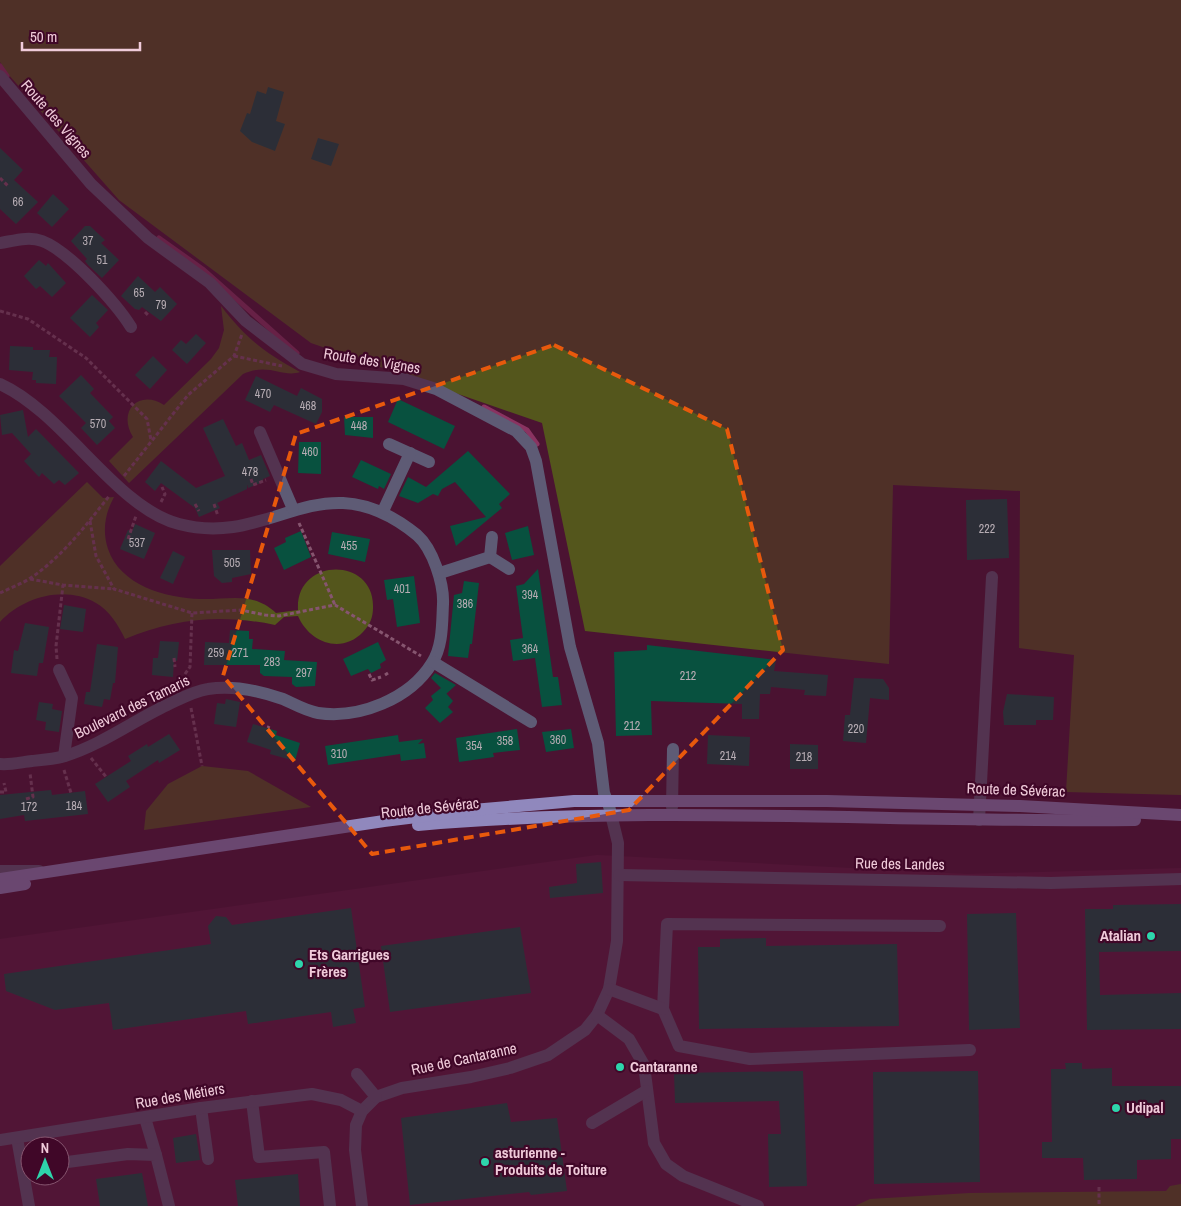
<svg xmlns="http://www.w3.org/2000/svg" width="1181" height="1206" viewBox="0 0 1181 1206" font-family="'Archivo Narrow',sans-serif">
	<style>
		.built { fill: #5a1a3d; fill-rule: evenodd }
		.green { fill: #54561c }
		.lines { fill: none; stroke-linecap: round; stroke-linejoin: round }
		.stream { stroke: #8a3361; stroke-width: 5 }
		.building { fill: #08513f }
		.path { stroke: #86556f; stroke-width: 3; stroke-dasharray: 4 2.5; stroke-linecap: butt }
		.minor { stroke: #5e5b75; stroke-width: 12 }
		.major { stroke: #9088bd; stroke-width: 12 }
		.marked { fill: none; stroke: #e8590c; stroke-width: 4; stroke-dasharray: 10 6; stroke-linejoin: round }
		.poi-dot { fill: #2ed4ab; stroke: #400728; stroke-width: 2 }
		.labels { text-anchor: middle; stroke-width: 4.5; stroke-linejoin: round; paint-order: stroke }
		.number-label { font-size: 12px; fill: #b6acb3 }
		.street-label { font-size: 15px; fill: #f0cbda; stroke: #400728 }
		.poi-label { font-size: 15px; font-weight: bold; fill: #f0cbda; stroke: #400728; text-anchor: start }
	</style>
	<rect width="100%" height="100%" fill="#4b1332"/>
	<path class="built" d="M597,855L967,874L1181,868V1206H0V939ZM30,1146H60V1176H30Z"/>
	<g class="green">
		<polygon points="0,0 1181,0 1181,795 1066,792 1074,655 1019,648 1020,491 893,485 889,664 585,631 542,423 311,343 119,200 8,74 0,62"/>
		<path d="M221,306C247,339 263,352 300,372C282,378 269,362 243,374L129,483L109,461L133,437C117,411 139,389 164,405L211,359L219,348L224,330Z"/>
		<path d="M87,482L103,498L114,497C105,513 102,531 108,549C120,585 165,598 200,599C229,600 253,591 276,613L298,610C295,557 375,556 373,608C373,617 370,625 363,632C341,655 309,642 298,616L284,617L275,625C223,614 175,618 125,639C119,626 109,610 96,603C65,585 23,597 0,622V566Z"/>
		<polygon points="202,766 248,771 311,807 144,830 146,811 168,784"/>
		<polygon points="1181,1184 1181,1206 855,1206 870,1199 970,1193 1166,1191 1170,1186"/>
	</g>
	<g class="lines">
		<g class="stream">
			<polyline points="0,66 7,76"/>
			<polyline points="159,238 204,270 297,353"/>
			<polyline points="484,407 527,430 537,444"/>
		</g>
	</g>
	<g class="building">
		<polygon points="268,87 284,92 276,121 285,124 275,151 252,142 240,131 247,113 250,114 257,91 266,94"/>
		<polygon points="318,138 339,144 331,166 311,159"/>
		<polygon points="0,148 23,170 14,180 38,202 16,224 0,209"/>
		<polygon points="53,194 69,209 52,227 37,213"/>
		<polygon points="85,226 90,226 105,240 101,243 119,260 102,278 88,265 85,261 87,259 71,241"/>
		<polygon points="39,260 46,266 48,263 66,283 52,297 40,286 36,289 24,276"/>
		<polygon points="138,276 155,292 160,287 177,304 161,321 142,307 139,310 135,309 121,296"/>
		<polygon points="92,295 108,310 96,323 99,327 90,337 70,318"/>
		<polygon points="196,334 206,343 187,364 172,350 181,340 186,344"/>
		<polygon points="10,346 33,347 33,350 50,350 49,357 57,357 56,384 36,383 36,380 32,380 33,372 9,370"/>
		<polygon points="153,356 167,370 150,389 135,375"/>
		<polygon points="81,375 94,389 90,393 113,417 109,421 115,428 97,445 81,428 86,423 59,396"/>
		<polygon points="256,376 297,396 301,388 322,399 322,412 316,424 274,405 270,412 245,400"/>
		<polygon points="398,399 455,426 444,449 388,422"/>
		<polygon points="23,410 28,437 36,429 79,473 65,485 59,480 54,484 42,473 39,477 24,461 31,454 12,433 2,435 0,415"/>
		<polygon points="344,417 373,417 373,438 345,435"/>
		<polygon points="223,419 236,446 242,443 249,460 261,455 270,476 263,479 263,482 248,488 247,484 247,489 217,503 220,508 199,517 195,508 161,483 155,491 145,482 161,461 196,488 225,476 203,428"/>
		<polygon points="299,442 321,442 321,474 298,473"/>
		<polygon points="468,451 510,494 499,504 502,508 456,546 450,526 486,517 455,482 442,489 438,496 433,494 418,503 399,496 408,477 426,487"/>
		<polygon points="361,460 391,474 384,489 379,486 378,489 352,477"/>
		<polygon points="1007,499 1009,558 967,560 966,500"/>
		<polygon points="135,524 155,533 144,559 120,549 128,530 132,531"/>
		<polygon points="528,526 534,555 512,560 505,533"/>
		<polygon points="301,531 311,557 284,570 274,548 286,542 285,538"/>
		<polygon points="332,532 370,539 365,562 328,554"/>
		<polygon points="212,550 250,550 251,574 232,578 232,582 222,583 214,576"/>
		<polygon points="173,551 185,557 173,584 160,578"/>
		<polygon points="538,569 553,677 558,677 562,705 542,707 535,658 513,661 510,640 523,638 516,586 524,584"/>
		<polygon points="414,576 420,623 397,627 393,599 387,600 384,580"/>
		<polygon points="464,581 479,583 472,644 470,644 468,658 448,656 454,595 462,593"/>
		<polygon points="64,605 86,609 83,632 60,629"/>
		<polygon points="25,623 49,627 43,663 39,663 37,676 11,673 14,650 18,651"/>
		<polygon points="230,630 249,631 249,639 253,639 252,649 285,651 284,660 317,662 315,686 296,687 292,684 292,677 264,676 260,673 260,665 204,665 205,642 229,643"/>
		<polygon points="160,641 179,642 177,661 174,660 173,677 152,675 153,658 158,658"/>
		<polygon points="378,642 386,660 380,664 381,668 371,673 368,669 351,676 343,659"/>
		<polygon points="97,644 118,647 115,683 113,683 110,700 104,699 102,707 84,704 86,692 90,692"/>
		<polygon points="647,645 776,660 774,671 828,675 826,696 804,695 805,690 771,687 770,694 760,694 759,719 742,719 742,704 651,701 652,735 616,736 614,652 647,650"/>
		<polygon points="435,673 456,685 446,694 445,692 453,701 448,707 453,712 440,723 425,708 433,700 431,696 441,688 431,678"/>
		<polygon points="854,678 883,679 889,688 889,700 870,698 866,743 843,741 845,715 850,715"/>
		<polygon points="1007,694 1054,697 1053,720 1036,720 1036,725 1004,725 1003,712"/>
		<polygon points="226,699 240,702 236,727 214,724 217,703 225,704"/>
		<polygon points="39,702 53,704 52,709 62,711 59,732 45,730 46,722 36,720"/>
		<polygon points="253,724 277,731 276,735 300,743 295,761 270,754 271,750 247,742"/>
		<polygon points="517,729 520,750 493,753 494,757 459,762 456,738"/>
		<polygon points="571,729 574,748 546,752 542,732"/>
		<polygon points="169,734 180,750 159,763 158,760 126,781 130,787 108,802 95,784 131,761 128,756 147,744 148,747"/>
		<polygon points="398,735 399,742 423,739 418,744 424,743 426,758 401,761 400,754 328,765 325,746"/>
		<polygon points="708,735 750,737 749,766 707,764"/>
		<polygon points="790,744 818,745 818,769 790,769"/>
		<polygon points="51,790 52,795 85,791 88,814 25,821 24,815 0,819 0,795"/>
		<polygon points="601,862 603,893 550,898 549,887 577,883 576,864"/>
		<polygon points="1181,904 1181,951 1099,952 1100,995 1181,993 1181,1029 1087,1030 1085,909 1113,909 1113,905"/>
		<polygon points="351,908 365,1007 353,1009 356,1023 333,1027 331,1012 248,1024 246,1011 113,1030 109,1003 55,1010 6,991 4,974 211,944 208,926 216,916 226,917 232,925"/>
		<polygon points="1016,913 1020,1028 969,1030 967,914"/>
		<polygon points="520,927 531,993 390,1012 381,946"/>
		<polygon points="766,938 766,946 897,944 899,1026 699,1029 698,947 720,947 720,939"/>
		<polygon points="1065,1063 1082,1063 1082,1069 1112,1068 1112,1086 1181,1086 1181,1139 1171,1139 1171,1159 1137,1160 1137,1179 1084,1180 1083,1158 1042,1158 1042,1142 1052,1142 1051,1069 1066,1069"/>
		<polygon points="803,1071 807,1186 769,1187 768,1134 781,1134 779,1101 675,1103 674,1073"/>
		<polygon points="978,1071 980,1182 874,1184 873,1072"/>
		<polygon points="507,1103 511,1122 557,1118 567,1191 531,1195 529,1192 410,1205 401,1118"/>
		<polygon points="196,1134 200,1160 176,1163 173,1138"/>
		<polygon points="142,1173 148,1206 100,1206 96,1179"/>
		<polygon points="298,1174 300,1206 238,1206 235,1180"/>
	</g>
	<g class="lines">
		<g class="path">
			<polyline points="0,178 8,186"/>
			<polyline points="0,311 28,319 86,358 147,419 151,440"/>
			<polyline points="145,312 148,315"/>
			<polyline points="234,356 282,366"/>
			<polyline points="124,476 188,395 234,356 242,334"/>
			<polyline points="251,479 253,485 266,480"/>
			<polyline points="161,502 165,494 162,487"/>
			<polyline points="195,504 199,511"/>
			<polyline points="214,504 218,516"/>
			<polyline points="90,521 96,556 114,589 192,613 241,610 265,615 279,616 335,605 421,656"/>
			<polyline points="299,523 335,605"/>
			<polyline points="128,539 136,516"/>
			<polyline points="30,579 63,585 113,589"/>
			<path d="M0,593C10,588 22,584 32,577C63,556 87,524 110,495"/>
			<polyline points="174,658 175,667"/>
			<polyline points="57,659 56,646 63,585"/>
			<polyline points="185,674 190,667 192,613"/>
			<polyline points="369,674 372,680 381,677"/>
			<polyline points="385,675 388,673"/>
			<polyline points="191,708 202,766"/>
			<polyline points="268,728 269,726"/>
			<polyline points="91,758 107,778"/>
			<polyline points="64,770 71,793"/>
			<polyline points="0,792 6,792 4,783"/>
			<polyline points="26,799 33,797 30,773"/>
			<polyline points="1099,1187 1099,1206"/>
		</g>
		<g class="minor">
			<polyline points="0,76 91,184 148,238 210,283 246,321 302,364 336,374 404,379 436,389 516,431 531,447 536,461 570,647 598,743 604,793 609,806 618,843 617,941 609,989 597,1015 585,1030 548,1055 510,1068 471,1077 402,1088 376,1097 362,1111 356,1125 355,1150 362,1206"/>
			<path d="M0,243C13,241 29,236 42,241C69,251 116,303 131,327"/>
			<path d="M0,384C64,413 116,508 179,524C274,549 321,457 417,535C433,549 444,584 443,604C442,623 443,646 432,663C410,699 359,719 318,713C306,711 294,704 283,699C260,691 232,685 208,689C194,691 180,699 167,705C133,721 101,745 65,756C55,759 43,760 32,761C22,762 11,765 0,764"/>
			<polyline points="260,432 293,509"/>
			<polyline points="389,444 429,462"/>
			<polyline points="383,511 410,453"/>
			<polyline points="490,557 509,569"/>
			<polyline points="440,573 490,557 492,537"/>
			<polyline points="433,662 531,722"/>
			<polyline points="59,670 72,698 64,756"/>
			<polyline points="672,807 673,749"/>
			<polyline points="979,820 992,577"/>
			<polyline points="0,871 39,871"/>
			<polyline points="619,875 1051,883 1181,879"/>
			<polyline points="940,926 667,924 663,1009 679,1046 750,1059 970,1050"/>
			<polyline points="609,989 663,1009"/>
			<polyline points="597,1015 629,1039 644,1065 654,1143 666,1164 683,1176 758,1206"/>
			<polyline points="357,1074 376,1097"/>
			<polyline points="252,1101 259,1157 324,1152 330,1206"/>
			<polyline points="201,1108 208,1159"/>
			<polyline points="145,1118 156,1155"/>
			<polyline points="592,1123 646,1091"/>
			<polyline points="17,1138 29,1206"/>
			<polyline points="0,1140 201,1108 312,1094 341,1100 362,1111"/>
			<polyline points="60,1163 128,1154 156,1155 169,1206"/>
		</g>
		<g class="major">
			<path d="M418,825C656,804 896,823 1135,820"/>
			<polyline points="0,879 384,821 473,810 574,801 827,801 1020,806 1181,815"/>
			<polyline points="0,888 25,884"/>
		</g>
	</g>
	<path d="M0 0H1181V1206H0ZM554,345L727,429L783,650L629,810L372,854L223,676L296,434Z" fill="#4b1332" fill-opacity=".55" fill-rule="evenodd"/>
	<path class="marked" d="M554,345L727,429L783,650L629,810L372,854L223,676L296,434Z"/>
	<g class="poi-dot">
		<circle cx="1151" cy="936" r="5"/>
		<circle cx="299" cy="964" r="5"/>
		<circle cx="620" cy="1067" r="5"/>
		<circle cx="1116" cy="1108" r="5"/>
		<circle cx="485" cy="1162" r="5"/>
	</g>
	<g class="labels">
		<g class="number-label">
			<text x="18" y="206">66</text>
			<text x="88" y="245">37</text>
			<text x="102" y="264">51</text>
			<text x="139" y="297">65</text>
			<text x="161" y="309">79</text>
			<text x="263" y="398">470</text>
			<text x="308" y="410">468</text>
			<text x="98" y="428">570</text>
			<text x="359" y="430">448</text>
			<text x="310" y="456">460</text>
			<text x="250" y="476">478</text>
			<text x="987" y="533">222</text>
			<text x="137" y="547">537</text>
			<text x="349" y="550">455</text>
			<text x="232" y="567">505</text>
			<text x="402" y="593">401</text>
			<text x="530" y="599">394</text>
			<text x="465" y="608">386</text>
			<text x="530" y="653">364</text>
			<text x="216" y="657">259</text>
			<text x="240" y="657">271</text>
			<text x="272" y="666">283</text>
			<text x="304" y="677">297</text>
			<text x="688" y="680">212</text>
			<text x="632" y="730">212</text>
			<text x="856" y="733">220</text>
			<text x="558" y="744">360</text>
			<text x="505" y="745">358</text>
			<text x="474" y="750">354</text>
			<text x="339" y="758">310</text>
			<text x="728" y="760">214</text>
			<text x="804" y="761">218</text>
			<text x="74" y="810">184</text>
			<text x="29" y="811">172</text>
		</g>
		<g class="street-label">
			<text transform="translate(56 119) rotate(49)" y="5">Route des Vignes</text>
			<text transform="translate(372 361) rotate(9)" y="5">Route des Vignes</text>
			<text transform="translate(132 707) rotate(-26)" y="5">Boulevard des Tamaris</text>
			<text transform="translate(1016 790) rotate(2)" y="5">Route de Sévérac</text>
			<text transform="translate(430 808) rotate(-6)" y="5">Route de Sévérac</text>
			<text transform="translate(900 864) rotate(1)" y="5">Rue des Landes</text>
			<text transform="translate(464 1059) rotate(-12)" y="5">Rue de Cantaranne</text>
			<text transform="translate(180 1096) rotate(-10)" y="5">Rue des Métiers</text>
		</g>
		<g class="poi-label">
			<text x="1141" y="941" text-anchor="end">Atalian</text>
			<text x="309" y="960">Ets Garrigues<tspan x="309" dy="17">Frères</tspan></text>
			<text x="630" y="1072">Cantaranne</text>
			<text x="1126" y="1113">Udipal</text>
			<text x="495" y="1158">asturienne -<tspan x="495" dy="17">Produits de Toiture</tspan></text>
		</g>
	</g>
	<g transform="translate(45 1161)"><circle r="24" fill="#400728" stroke="#86556f"/>
	<path d="M0-4L9 19L0 12L-9 19Z" fill="#2ed4ab"/>
	<text y="-8" font-size="14" font-weight="bold" text-anchor="middle" fill="#f0cbda">N</text>
	</g>
	<path d="M22 42v8h118v-8" fill="none" stroke="#f0cbda" stroke-width="2.5"/>
	<text x="30" y="42" font-size="15" fill="#f0cbda" stroke="#400728" stroke-width="4" paint-order="stroke">50 m</text>
</svg>
